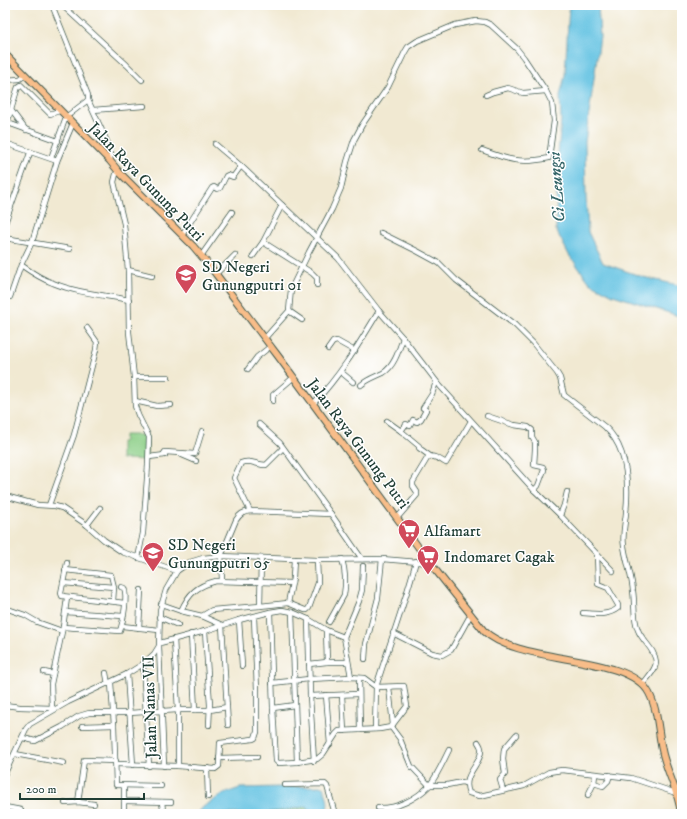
<svg xmlns="http://www.w3.org/2000/svg" width="687" height="819" viewBox="0 0 687 819" font-family="'IM FELL DW Pica',serif">
	<style>
		.green { fill: #8ccf87; stroke: #56865e }
		.forest { fill: #71b274; stroke: #487854 }
		.water { fill: #64c2e2; stroke: #42808b }
		.lines { fill: none; stroke-linecap: round; stroke-linejoin: round }
		.minor-casing { stroke: #3e574c; stroke-width: 6 }
		.major-casing { stroke: #3e574c; stroke-width: 8 }
		.minor { stroke: #fff; stroke-width: 4.5 }
		.major { stroke: #f8bd89; stroke-width: 6 }
		.labels { text-anchor: middle; stroke-width: 3; stroke-linejoin: round; paint-order: stroke }
		.street-label { font-size: 16px; fill: #1f3d34; stroke: #fff }
		.poi-label { font-size: 16px; fill: #1f3d34; stroke: #fff; text-anchor: start }
		.water-label { font-size: 17px; font-style: italic; fill: #346568; stroke: #fff }
	</style>
	<rect width="100%" height="100%" fill="#fff"/>
	<filter id="ink" filterUnits="userSpaceOnUse"><feTurbulence type="fractalNoise" baseFrequency=".025" numOctaves="2"/><feDisplacementMap in="SourceGraphic" scale="8" xChannelSelector="R" yChannelSelector="G"/><feConvolveMatrix kernelMatrix="1 2 1 2 8 2 1 2 1" color-interpolation-filters="sRGB"/></filter>
	<filter id="wash" filterUnits="userSpaceOnUse"><feTurbulence type="fractalNoise" baseFrequency=".012" numOctaves="4" result="noise"/><feDisplacementMap in="SourceGraphic" scale="16" xChannelSelector="R" yChannelSelector="G"/><feGaussianBlur stdDeviation="0.9" result="paint"/><feColorMatrix in="noise" values="0 0 0 0 0 0 0 0 0 0 0 0 0 0 0 0 0 1.4 0 .05"/><feComposite in="paint" operator="in"/></filter>
	<g filter="url(#wash)">
		<rect width="100%" height="100%" fill="#f1e9d2"/>
		<polygon class="green" points="124,435 147,435 147,460 121,459 121,442 124,441"/>
		<polygon class="forest" points="307,806 311,814 257,814 294,809"/>
		<g class="water">
			<polygon points="569,5 598,5 600,37 585,142 586,197 588,232 603,263 643,277 682,286 682,317 613,295 590,283 569,255 556,230 557,165 561,120 560,96 565,75"/>
			<path d="M320,786L324,788C327,796 332,810 321,814C319,815 313,814 311,814L307,806C271,815 234,814 197,814L203,807L223,794L240,788Z"/>
		</g>
	</g>
	<g filter="url(#ink)">
		<g class="lines">
			<g class="minor-casing">
				<g id="minor">
					<polyline points="52,5 88,95 88,100 109,146 111,152 110,161"/>
					<polyline points="62,5 127,65 142,80"/>
					<polyline points="5,80 20,79 25,75"/>
					<polyline points="486,95 493,92 508,88 523,93 546,91"/>
					<polyline points="11,110 26,130"/>
					<polyline points="93,110 144,106"/>
					<polyline points="8,123 58,141"/>
					<polyline points="5,130 17,90 18,87 21,85 50,114 59,111"/>
					<polyline points="5,143 57,161"/>
					<polyline points="215,144 241,166 338,258 379,311 403,338 440,386 534,490 560,515 613,571"/>
					<polyline points="51,158 66,117 88,100"/>
					<polyline points="119,172 116,174 114,182 124,224 128,270 129,332 134,377 135,406 138,415 149,437 148,465 143,533 138,558"/>
					<polyline points="5,223 30,153"/>
					<path d="M381,233L417,251L439,263L456,280L515,325L533,343L557,373L560,378L564,395L605,427C628,448 629,484 626,513C625,524 622,535 624,546C626,561 632,576 633,591C635,604 633,619 638,630C642,641 655,649 656,662C656,670 647,678 642,685"/>
					<polyline points="182,235 212,188 214,187 217,189 220,188 226,176 228,175 233,177 241,166"/>
					<polyline points="5,238 70,249"/>
					<polyline points="263,242 282,205"/>
					<polyline points="201,256 232,212"/>
					<polyline points="253,256 263,242 312,273 317,278 317,285"/>
					<path d="M21,265C31,272 41,279 53,283C77,293 104,295 129,300"/>
					<polyline points="128,270 152,276"/>
					<polyline points="216,274 235,255"/>
					<polyline points="10,297 21,265 32,242 57,161 73,123"/>
					<polyline points="289,311 302,320"/>
					<path d="M265,338L289,311L291,289L309,252L332,209L341,188L347,162L354,140L362,125L388,87L405,52L408,47L417,41L455,25L476,21L485,22L491,25L517,49L524,58L546,91L552,103L554,121L549,158C521,164 508,160 482,150"/>
					<polyline points="328,349 333,342 337,341 355,351"/>
					<polyline points="248,369 257,357 271,346"/>
					<polyline points="341,372 353,382"/>
					<polyline points="134,377 168,377"/>
					<path d="M361,385C368,379 375,377 383,373C394,367 399,350 403,338"/>
					<polyline points="135,401 157,406 171,405"/>
					<polyline points="273,401 273,395 294,377"/>
					<path d="M313,404C340,376 359,344 379,311"/>
					<polyline points="487,416 514,425 528,427 532,430 532,437 535,442 535,449 534,465 543,467 544,470 538,486 534,490"/>
					<polyline points="387,421 401,431 406,424 410,426 413,420 417,422 421,419 426,410 423,408 432,394 436,382"/>
					<polyline points="259,424 280,443 331,514 362,559"/>
					<polyline points="401,431 419,446 419,448 430,456"/>
					<polyline points="163,455 165,452 195,454 202,431"/>
					<polyline points="182,455 196,461"/>
					<polyline points="149,457 165,455"/>
					<polyline points="5,496 38,505 55,506 62,508 87,525 104,540 122,552 177,571"/>
					<polyline points="49,505 74,435 96,350 97,342 87,328"/>
					<path d="M250,511L234,478L241,463C249,459 257,465 266,465L283,448"/>
					<polyline points="560,515 564,505 567,492"/>
					<path d="M398,517L417,495V492L413,486V482L428,457C434,455 441,460 446,463L471,421"/>
					<polyline points="87,525 100,508"/>
					<polyline points="261,558 260,606 288,603"/>
					<polyline points="67,563 61,593 62,596 125,603"/>
					<polyline points="65,570 111,575 114,587 113,601"/>
					<path d="M222,581L221,556L236,520C240,514 243,512 250,511L331,514"/>
					<polyline points="63,583 114,587"/>
					<polyline points="288,603 305,610 307,610 309,608 318,583 317,560"/>
					<polyline points="288,603 293,578 294,559"/>
					<polyline points="161,604 181,611 202,616 222,625 228,725"/>
					<polyline points="5,608 25,615 37,622 62,631"/>
					<path d="M181,611C189,593 197,586 216,581L292,583"/>
					<polyline points="65,612 123,616"/>
					<path d="M270,612L273,708L276,761L278,763L297,762L317,759L323,754L336,734L339,731L380,729L391,727L407,706L404,686L376,687C389,645 405,603 416,561"/>
					<polyline points="292,612 297,762"/>
					<path d="M583,613C595,614 608,616 618,608V605L608,588L598,584L597,554"/>
					<polyline points="202,616 212,610 260,606"/>
					<polyline points="159,617 178,625"/>
					<polyline points="308,619 310,696 314,761"/>
					<polyline points="239,620 242,666"/>
					<path d="M329,622L344,595C346,584 345,570 342,559"/>
					<polyline points="122,626 159,630"/>
					<path d="M63,627L120,631C123,622 128,596 124,588L121,587"/>
					<polyline points="139,628 141,590"/>
					<polyline points="326,630 327,662"/>
					<polyline points="205,631 210,705 209,725"/>
					<polyline points="393,633 432,653 442,655 451,650 471,614"/>
					<polyline points="191,634 195,710"/>
					<polyline points="344,637 359,601 362,590 363,566"/>
					<polyline points="174,639 178,710 178,766"/>
					<polyline points="160,643 205,631 239,620 270,612 282,610 292,612 308,619 326,630 344,637 351,677"/>
					<polyline points="159,646 164,766"/>
					<polyline points="365,659 366,644 378,598 382,559"/>
					<polyline points="143,664 149,766"/>
					<polyline points="309,664 327,662 348,662"/>
					<polyline points="44,672 53,674"/>
					<polyline points="106,673 108,684"/>
					<polyline points="127,674 133,765"/>
					<polyline points="359,678 360,730"/>
					<polyline points="111,683 114,725 116,785 161,786"/>
					<polyline points="272,683 309,679 351,677 364,678 376,687 375,729"/>
					<polyline points="389,687 393,725"/>
					<polyline points="326,695 330,744"/>
					<polyline points="342,695 344,731"/>
					<polyline points="310,696 358,694"/>
					<polyline points="5,705 20,707 53,708"/>
					<polyline points="52,708 51,684 63,627 67,598"/>
					<polyline points="273,708 295,705"/>
					<polyline points="82,726 114,725"/>
					<polyline points="391,727 400,739 411,766 429,785"/>
					<polyline points="23,738 35,741 62,727 79,716 89,713 129,713 178,710 210,710 227,707"/>
					<path d="M478,742C480,745 482,748 481,751C481,765 461,775 469,793L480,796L524,786L549,772L562,770L631,778L676,793"/>
					<polyline points="15,754 64,763"/>
					<polyline points="219,758 257,757"/>
					<polyline points="116,764 178,766 215,769 219,766 220,743 253,739 255,738 257,732 257,690 254,617"/>
					<polyline points="207,768 208,797"/>
					<polyline points="5,773 26,729 30,724 68,702 127,674 143,664 154,654 159,646 160,610 166,590 177,571 190,562 203,558 221,556 317,560 382,559 430,563"/>
					<polyline points="594,783 603,786 608,781 610,775"/>
					<polyline points="285,785 325,784 327,786 335,814"/>
					<polyline points="429,785 447,785 462,782 467,784"/>
					<polyline points="503,790 500,780 505,774 503,759 504,749 516,735"/>
					<polyline points="675,790 682,788"/>
					<polyline points="588,795 594,783 595,775"/>
					<polyline points="124,801 171,802"/>
					<polyline points="78,802 84,760 116,761"/>
					<polyline points="162,802 163,810 165,814"/>
					<polyline points="65,803 78,802 94,804"/>
					<polyline points="5,807 21,810"/>
					<path d="M378,808C397,809 416,799 429,786C437,776 443,762 449,750"/>
					<polyline points="124,814 124,786"/>
				</g>
			</g>
			<g class="major-casing">
				<path id="major" d="M5,54L110,161L119,172L193,246L209,265L278,356L430,563L484,631C520,665 628,653 649,693C658,710 658,731 662,750C666,771 679,792 681,814"/>
			</g>
			<use href="#minor" class="minor"/>
			<use href="#major" class="major"/>
		</g>
	</g>
	<defs>
		<g id="school-pin" transform="scale(1.15)"><path d="M0 17L-7.5 6A9.5 9.5 0 1 1 7.5 6Z" fill="#d1495b" stroke="#fff"/><path d="M0-5L7-2L0 1L-7-2ZM-4 1L0 2.5L4 1V4Q0 6-4 4Z" fill="#fff"/></g>
		<g id="supermarket-pin" transform="scale(1.15)"><path d="M0 17L-7.5 6A9.5 9.5 0 1 1 7.5 6Z" fill="#d1495b" stroke="#fff"/><path d="M-6-5.5h2.5l.6 2H6L4.5 2H-2.5L-4.4-4H-6ZM-1.5 3.2a1.3 1.3 0 1 0 .1 0ZM3 3.2a1.3 1.3 0 1 0 .1 0Z" fill="#fff"/></g>
	</defs>
	<g fill-rule="evenodd">
		<use href="#school-pin" x="186" y="275"/>
		<use href="#supermarket-pin" x="409" y="530"/>
		<use href="#school-pin" x="153" y="553"/>
		<use href="#supermarket-pin" x="428" y="556"/>
	</g>
	<g class="labels">
		<g class="street-label">
			<text transform="translate(147 181) rotate(46)" y="6">Jalan Raya Gunung Putri</text>
			<text transform="translate(359 443) rotate(53)" y="6">Jalan Raya Gunung Putri</text>
			<text transform="translate(149 707) rotate(-92)" y="6">Jalan Nanas VII</text>
		</g>
		<g class="poi-label">
			<text x="202" y="272">SD Negeri<tspan x="202" dy="18">Gunungputri 01</tspan></text>
			<text x="424" y="536">Alfamart</text>
			<text x="168" y="550">SD Negeri<tspan x="168" dy="18">Gunungputri 05</tspan></text>
			<text x="444" y="562">Indomaret Cagak</text>
		</g>
		<g class="water-label">
			<text transform="translate(556 187) rotate(-94)" y="6">Ci Leungsi</text>
		</g>
	</g>
	<rect width="687" height="819" fill="none" stroke="#fff" stroke-width="20"/>
	<path d="M20 793v6h124v-6" fill="none" stroke="#1f3d34" stroke-width="2"/>
	<text x="26" y="793" font-size="12" fill="#1f3d34" stroke="#ffffff" stroke-width="3" paint-order="stroke">200 m</text>
</svg>
